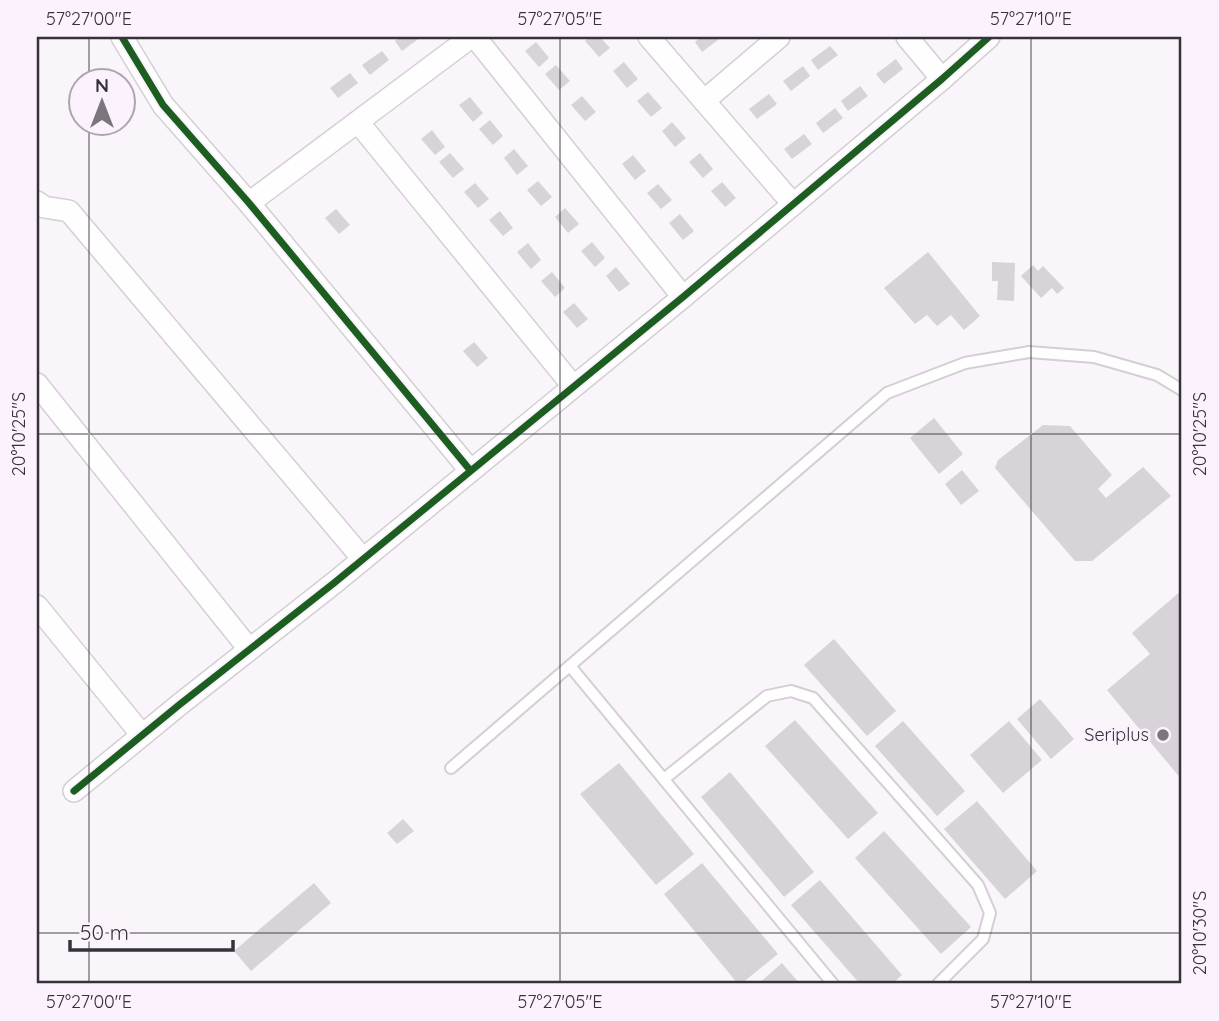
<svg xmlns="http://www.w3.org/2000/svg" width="1219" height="1021" viewBox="0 0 1219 1021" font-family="Quicksand,sans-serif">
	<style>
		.building { fill: #d7d3d8 }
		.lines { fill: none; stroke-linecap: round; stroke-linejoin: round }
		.service-casing { stroke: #d4cfd4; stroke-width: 14 }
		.minor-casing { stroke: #d4cfd4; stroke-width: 24 }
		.service { stroke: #fefefe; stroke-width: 10 }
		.minor { stroke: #fefefe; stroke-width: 21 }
		.cycleway-casing { stroke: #fbf2fd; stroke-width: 11 }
		.cycleway { stroke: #1b5e20; stroke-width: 7 }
		.ticks { fill: none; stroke: #373239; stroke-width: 2; stroke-opacity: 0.45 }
		.poi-dot { fill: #7b767d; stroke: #fbf2fd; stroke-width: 2.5 }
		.labels { text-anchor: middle; stroke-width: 5; stroke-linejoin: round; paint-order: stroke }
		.poi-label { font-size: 18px; fill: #373239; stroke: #fbf2fd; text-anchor: end }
		.neatline { fill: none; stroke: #373239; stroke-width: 2.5 }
		.ticks-label { font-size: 18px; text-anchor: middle; fill: #373239 }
	</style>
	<rect width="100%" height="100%" fill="#faf5fa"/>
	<g class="building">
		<polygon points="400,37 421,37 402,51 395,41"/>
		<polygon points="590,37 600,37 610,48 599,57 585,41"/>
		<polygon points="701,37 722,37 702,52 695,42"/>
		<polygon points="536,42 549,58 539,67 525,51"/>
		<polygon points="830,46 838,55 818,70 811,60"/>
		<polygon points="382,51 389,60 370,75 362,65"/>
		<polygon points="896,59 903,69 884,84 876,74"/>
		<polygon points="624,62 638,79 627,88 613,71"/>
		<polygon points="556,65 570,81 559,90 545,74"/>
		<polygon points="803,66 810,76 791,91 783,81"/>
		<polygon points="350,73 358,83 338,98 330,88"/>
		<polygon points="860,86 868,96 848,111 841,101"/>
		<polygon points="648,92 662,108 651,117 637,101"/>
		<polygon points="769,94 777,104 757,119 749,109"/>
		<polygon points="582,96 596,112 585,121 571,105"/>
		<polygon points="470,97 483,113 473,122 459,105"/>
		<polygon points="835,108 843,118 823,133 816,123"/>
		<polygon points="490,120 503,136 493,145 479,129"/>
		<polygon points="672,122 686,138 675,147 662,131"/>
		<polygon points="432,130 445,147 435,155 421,139"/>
		<polygon points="804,134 812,144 792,159 784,149"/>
		<polygon points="514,149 528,166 517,175 504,158"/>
		<polygon points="450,153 464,169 453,178 439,162"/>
		<polygon points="700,153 713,169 703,178 689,162"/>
		<polygon points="633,155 646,171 635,180 622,164"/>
		<polygon points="538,181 552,197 541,206 527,190"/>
		<polygon points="722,182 736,198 725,207 711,191"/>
		<polygon points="475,183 489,199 478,208 464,192"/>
		<polygon points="658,184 672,200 661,209 647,193"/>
		<polygon points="565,208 579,224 568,233 555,217"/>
		<polygon points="336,209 350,225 339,234 325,218"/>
		<polygon points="500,211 513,228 503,236 489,220"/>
		<polygon points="680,214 694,231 683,240 669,223"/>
		<polygon points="592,242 605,258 595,267 581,251"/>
		<polygon points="528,243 541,260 531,269 517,252"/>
		<polygon points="928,252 980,316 964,330 951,315 937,326 927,315 915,324 884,288"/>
		<polygon points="992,262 1015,263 1014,301 997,300 998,281 992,281"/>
		<polygon points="1033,265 1038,271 1043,266 1064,288 1057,294 1052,288 1041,298 1021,276"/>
		<polygon points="616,267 630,284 619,292 606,276"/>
		<polygon points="552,272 565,288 555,297 541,281"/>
		<polygon points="574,303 588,319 577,328 563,312"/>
		<polygon points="474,342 488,358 477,367 463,351"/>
		<polygon points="934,418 963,454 939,474 910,438"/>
		<polygon points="1043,425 1070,426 1112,475 1098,489 1106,498 1143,467 1171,496 1092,561 1075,561 995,468 998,460"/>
		<polygon points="962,470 979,491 961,505 945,484"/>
		<polygon points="1182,590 1182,780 1107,690 1150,654 1132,633"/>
		<polygon points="834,639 896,711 867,736 804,665"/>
		<polygon points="1040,699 1074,739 1051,759 1017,719"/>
		<polygon points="795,720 878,813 848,839 765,746"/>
		<polygon points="903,721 965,791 937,816 875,746"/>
		<polygon points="1009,721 1042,760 1003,793 970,755"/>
		<polygon points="619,763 694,854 656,885 580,794"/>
		<polygon points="730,772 814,872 784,897 701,797"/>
		<polygon points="977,801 1037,871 1005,899 944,829"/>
		<polygon points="403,819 414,831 397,844 387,833"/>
		<polygon points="884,831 971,927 941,954 855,858"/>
		<polygon points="702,863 778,954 741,984 738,984 664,894"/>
		<polygon points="820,880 902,975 892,984 860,984 791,905"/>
		<polygon points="314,883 331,903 251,971 234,951"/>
		<polygon points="782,963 800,984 758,984"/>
	</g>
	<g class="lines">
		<g class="service-casing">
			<g id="service">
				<polyline points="570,666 833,984"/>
				<polyline points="451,768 887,393 965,363 1029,352 1094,357 1157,375 1182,390"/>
				<polyline points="664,779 767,696 791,691 813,698 978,885 990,913 983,939 938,984"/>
			</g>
		</g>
		<g class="minor-casing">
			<g id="minor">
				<polyline points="122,37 163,105 249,203 470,470"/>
				<polyline points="475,37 683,297"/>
				<polyline points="649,37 793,204"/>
				<polyline points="907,37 942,79"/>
				<polyline points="704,101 779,37"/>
				<polyline points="358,122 573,386"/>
				<polyline points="37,202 44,207 69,211 363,559"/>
				<polyline points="249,203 471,37"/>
				<polyline points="37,384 249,649"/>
				<polyline points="37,606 142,735"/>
				<polyline points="74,791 179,705 334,583 683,297 942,79 989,37"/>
			</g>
		</g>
		<use href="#service" class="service"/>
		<use href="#minor" class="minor"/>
		<g class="cycleway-casing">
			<g id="cycleway">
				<polyline points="122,37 163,105 249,203 470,470"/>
				<polyline points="74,791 179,705 334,583 683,297 942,79 989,37"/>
			</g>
		</g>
		<use href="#cycleway" class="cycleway"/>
	</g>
	<path class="ticks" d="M89,37V80M560,37V984M1031,37V984M89,122V984M37,434H1182M37,933H1182"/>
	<circle class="poi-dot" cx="1163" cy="735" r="7"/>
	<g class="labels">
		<g class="poi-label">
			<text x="1149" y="741">Seriplus</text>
		</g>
	</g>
	<rect width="1219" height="1021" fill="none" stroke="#fbf2fd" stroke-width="77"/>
	<g transform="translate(102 102)"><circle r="33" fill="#fbf2fd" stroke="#ada5af" stroke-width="2"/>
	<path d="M0-5L12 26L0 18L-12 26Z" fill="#7b767d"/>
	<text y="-10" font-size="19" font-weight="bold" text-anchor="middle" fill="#373239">N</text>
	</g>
	<path d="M70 940v10h163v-10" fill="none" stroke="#373239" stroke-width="3.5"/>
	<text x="80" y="940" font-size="21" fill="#373239" stroke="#fbf2fd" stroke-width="5" paint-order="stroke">50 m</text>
	<rect x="38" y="38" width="1142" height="944" class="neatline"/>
	<g class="ticks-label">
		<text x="89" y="25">57°27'00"E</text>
		<text x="560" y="25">57°27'05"E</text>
		<text x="1031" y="25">57°27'10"E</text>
		<text transform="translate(19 434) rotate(-90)" y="6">20°10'25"S</text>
		<text transform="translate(1200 434) rotate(-90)" y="6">20°10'25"S</text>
		<text transform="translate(1200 933) rotate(-90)" y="6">20°10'30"S</text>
		<text x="89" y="1008">57°27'00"E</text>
		<text x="560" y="1008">57°27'05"E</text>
		<text x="1031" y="1008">57°27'10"E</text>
	</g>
</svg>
